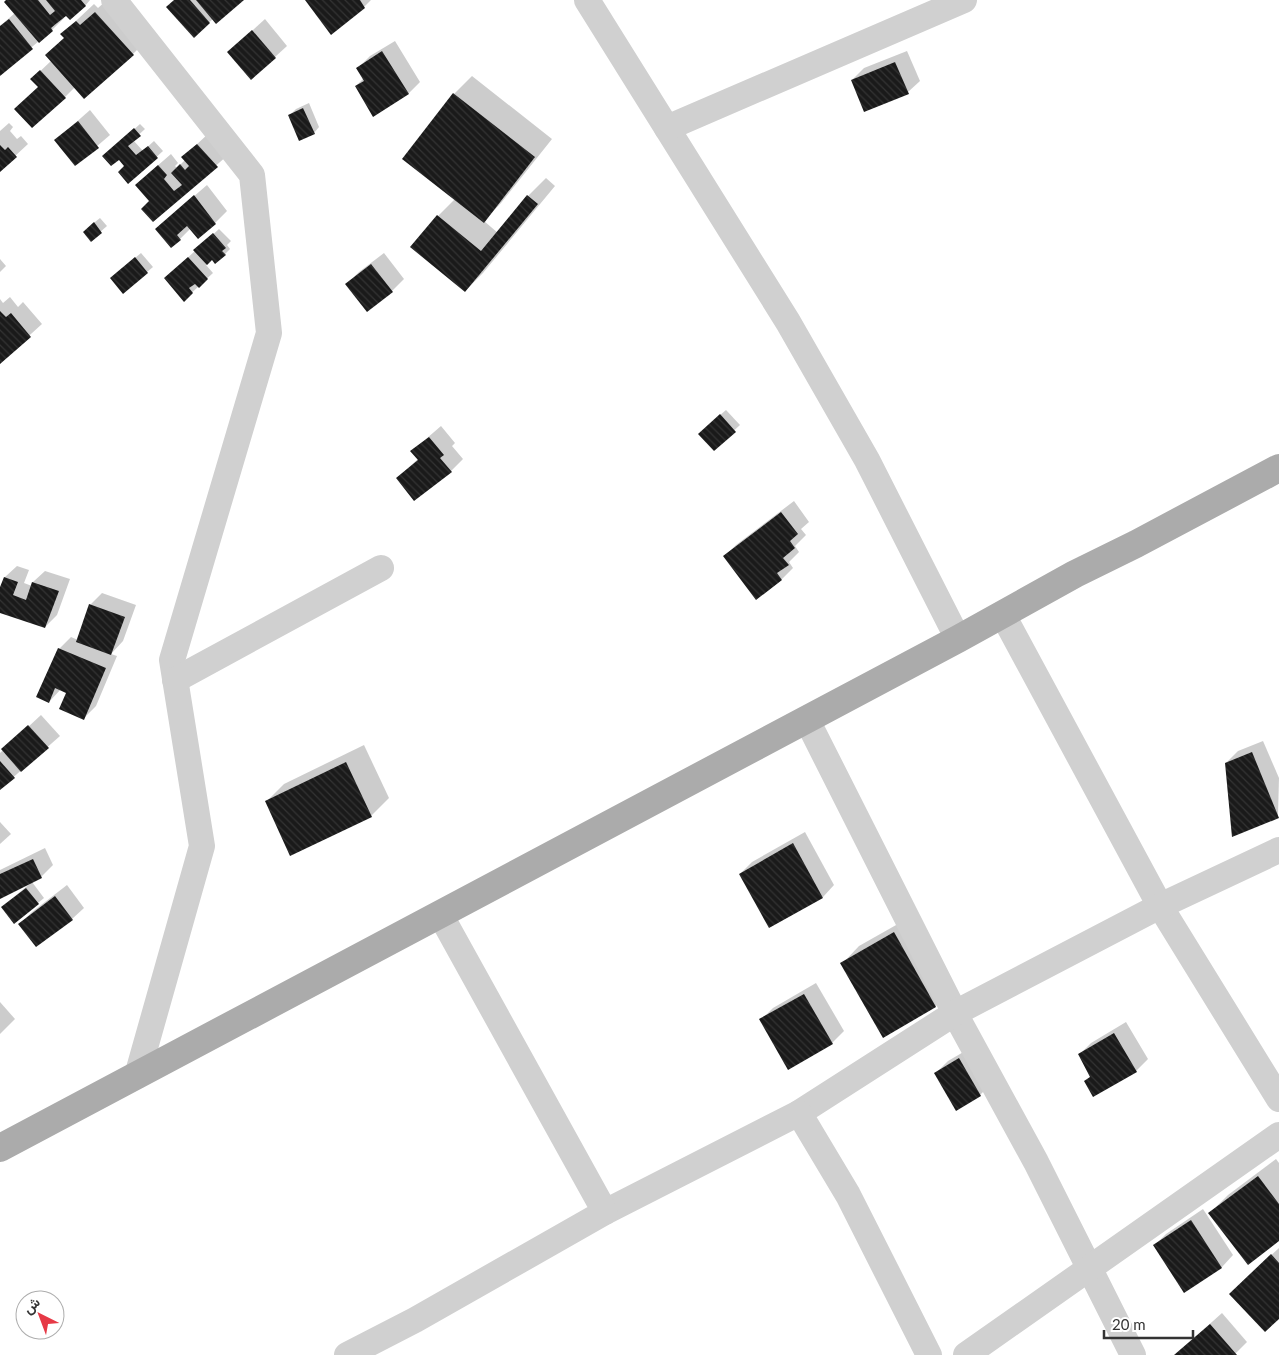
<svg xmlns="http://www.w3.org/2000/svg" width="1279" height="1355" viewBox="0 0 1279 1355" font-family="Lato,Vazirmatn,sans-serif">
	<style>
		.shadow { fill: #0003 }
		.building { fill: url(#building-back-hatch) }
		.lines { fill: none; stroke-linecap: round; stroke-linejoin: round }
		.street { stroke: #d0d0d0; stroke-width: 26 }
		.primary { stroke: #ababab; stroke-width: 28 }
	</style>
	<defs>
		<pattern id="building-back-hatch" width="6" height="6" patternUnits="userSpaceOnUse" patternTransform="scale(1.25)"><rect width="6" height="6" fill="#1a1a1a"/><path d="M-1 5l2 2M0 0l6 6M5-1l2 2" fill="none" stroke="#333"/></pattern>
	</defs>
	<rect width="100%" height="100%" fill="#fff"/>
	<g class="shadow">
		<polygon points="7,0 90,0 85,6 63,17 64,18 52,30 0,74 0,26 15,13"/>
		<polygon points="107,0 151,36 133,54 75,87 65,97 39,87 32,79 52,60 65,37 62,34 94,4 98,8"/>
		<polygon points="175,0 243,0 213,19 194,36"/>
		<polygon points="307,0 371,0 364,7"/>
		<polygon points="265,19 287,46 275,57 229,52"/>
		<polygon points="395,41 420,82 408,94 356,86 364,78 358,68 370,56"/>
		<polygon points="907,51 920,81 908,92 852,80 864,68"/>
		<polygon points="472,76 552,139 501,203 484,221 498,233 528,196 546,178 555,186 483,273 465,291 438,216 455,199 454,94"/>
		<polygon points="309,103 319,127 314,133 290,115 296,109"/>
		<polygon points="90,110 110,135 75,165 56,140"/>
		<polygon points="9,123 13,127 10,131 17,139 21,136 28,144 0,170 0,131"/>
		<polygon points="140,124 145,129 133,140 143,151 154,141 163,151 129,182 126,166 110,151"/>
		<polygon points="209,133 229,154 154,221 148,174 171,154 178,163 175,166 177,168 185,160 195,146"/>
		<polygon points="207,185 227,211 215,223 198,237 191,228 180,239 156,229"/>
		<polygon points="100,218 107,226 91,240 90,226"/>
		<polygon points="219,229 231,241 227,245 230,249 225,254 212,259 206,265 213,273 184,300 171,273"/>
		<polygon points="141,253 153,267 147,272 117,273"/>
		<polygon points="384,253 404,279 392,291 367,310 347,284 359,272"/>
		<polygon points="0,259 6,266 0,272"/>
		<polygon points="10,297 18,307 23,302 42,324 0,362 0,299 3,303"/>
		<polygon points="726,410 740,425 714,449 705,428"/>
		<polygon points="441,426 455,443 452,446 463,459 451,471 397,478 418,459 412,451"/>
		<polygon points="794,501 809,522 801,529 806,535 795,546 799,552 789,562 793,568 782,579 756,599 724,557 736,545"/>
		<polygon points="17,566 29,570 24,583 32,586 33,582 45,571 70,579 57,615 45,627 0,612 0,591 5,577"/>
		<polygon points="102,593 136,605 123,641 111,654 117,656 96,706 84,718 68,692 61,689 49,702 59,649 71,637 78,640 90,605"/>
		<polygon points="41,715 60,736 0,789 0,753"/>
		<polygon points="1263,741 1279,778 1278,816 1226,763 1238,751"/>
		<polygon points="364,745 389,798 371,816 266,802 284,784"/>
		<polygon points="0,822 11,834 0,844"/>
		<polygon points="805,832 834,885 823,897 770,927 740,874 752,862"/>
		<polygon points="45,848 53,865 41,877 0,897 0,870"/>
		<polygon points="32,882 44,898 38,903 8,902"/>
		<polygon points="67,885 84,908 72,919 20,924 32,912"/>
		<polygon points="912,916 953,988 936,1006 883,1036 842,964 859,946"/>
		<polygon points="816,983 844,1031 832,1043 761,1020 773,1008"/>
		<polygon points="0,1002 15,1019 0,1034"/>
		<polygon points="1126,1022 1148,1059 1136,1071 1085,1082 1091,1076 1079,1055 1091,1043"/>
		<polygon points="972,1047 992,1083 980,1095 956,1109 936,1073 948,1061"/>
		<polygon points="1276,1159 1279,1163 1279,1240 1210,1213 1228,1195"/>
		<polygon points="1203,1209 1233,1255 1222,1267 1185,1291 1154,1246 1166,1234"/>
		<polygon points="1279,1248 1279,1317 1242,1282"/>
		<polygon points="1222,1313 1247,1342 1234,1355 1175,1355"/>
	</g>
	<g class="building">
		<polygon points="6,0 38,0 50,15 55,11 46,0 81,0 86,6 70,20 66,16 57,23 51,28 53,31 39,43 4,2"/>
		<polygon points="174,0 190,0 210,23 194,38 166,7"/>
		<polygon points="196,0 244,0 216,24"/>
		<polygon points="305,0 360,0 365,8 331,35"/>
		<polygon points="95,12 134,55 84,99 45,55 64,38 60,34 76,21 80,25"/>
		<polygon points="9,19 33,49 0,76 0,26"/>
		<polygon points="252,30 276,58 251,80 227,52"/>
		<polygon points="382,51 409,94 373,117 355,86 364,81 356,68"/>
		<polygon points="895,62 909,94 864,112 851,80"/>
		<polygon points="40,70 66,98 32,128 14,109 38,87 30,79"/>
		<polygon points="453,93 535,157 484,223 402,159"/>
		<polygon points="303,108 315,134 299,141 288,115"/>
		<polygon points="78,121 99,148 75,166 54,140"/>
		<polygon points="134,128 141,136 128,146 136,155 148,146 158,158 128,184 118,172 124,166 119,160 111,166 102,156"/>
		<polygon points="197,144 218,167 153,222 141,209 149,201 135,185 158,165 167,175 164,179 174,191 182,185 171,173 180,164 185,170 189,166 181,157"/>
		<polygon points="0,145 5,150 8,147 17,157 0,172"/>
		<polygon points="194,195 216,224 198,239 187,226 177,235 181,240 171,248 155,229"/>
		<polygon points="527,195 538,204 465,292 410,247 437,215 481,251"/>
		<polygon points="94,222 102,233 91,242 83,232"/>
		<polygon points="213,233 226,248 222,251 226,255 215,264 212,260 207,265 193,250"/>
		<polygon points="135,257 148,273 123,294 110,278"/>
		<polygon points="188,257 208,279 199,288 195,284 189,288 193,293 184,302 164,278"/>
		<polygon points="371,264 393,292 367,312 345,284"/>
		<polygon points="0,311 6,317 11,313 31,337 0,364"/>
		<polygon points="720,414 736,432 714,451 698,434"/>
		<polygon points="429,437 444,455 440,458 452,472 414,501 396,478 418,460 410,451"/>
		<polygon points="781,512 798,534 790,541 795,548 783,558 789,565 777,573 782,580 756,600 723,556"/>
		<polygon points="4,577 18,582 13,595 26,600 32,582 59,591 45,628 0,613 0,587"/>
		<polygon points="89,604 125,617 111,655 76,642"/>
		<polygon points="58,648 106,668 84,720 59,709 66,693 55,688 49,703 36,697"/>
		<polygon points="28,725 49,748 21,772 1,749"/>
		<polygon points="1252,752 1279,818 1232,837 1225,763"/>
		<polygon points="0,761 15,778 0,790"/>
		<polygon points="346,762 372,817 290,856 265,801"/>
		<polygon points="793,843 823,898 769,928 739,874"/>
		<polygon points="33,859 42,878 0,899 0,874"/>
		<polygon points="26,888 39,904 14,924 1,907"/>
		<polygon points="55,896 73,920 36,947 18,924"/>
		<polygon points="894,932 936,1007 883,1038 840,963"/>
		<polygon points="804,994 833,1044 788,1070 759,1019"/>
		<polygon points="1114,1033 1137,1072 1093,1097 1084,1081 1090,1077 1078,1054"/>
		<polygon points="959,1058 981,1096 956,1111 934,1073"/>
		<polygon points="1258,1176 1279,1204 1279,1241 1248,1265 1208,1213"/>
		<polygon points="1191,1220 1222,1268 1184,1293 1153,1245"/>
		<polygon points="1271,1254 1279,1263 1279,1319 1265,1332 1229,1294"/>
		<polygon points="1210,1324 1237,1355 1174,1355"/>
	</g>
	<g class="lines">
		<g class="street">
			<polyline points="114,0 252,175 269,333 172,660 202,846 137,1076"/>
			<polyline points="587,0 788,322 867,460 958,639"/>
			<polyline points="667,128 964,0"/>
			<polyline points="1003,615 1160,906 1279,1099"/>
			<polyline points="175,680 381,568"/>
			<polyline points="807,720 959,1021 1036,1162 1133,1355"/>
			<polyline points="799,1113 955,1013 1160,906 1279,850"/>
			<polyline points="605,1212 799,1113 848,1195 929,1355"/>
			<polyline points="347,1355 415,1320 605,1212 440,914"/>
			<polyline points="966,1355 1279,1135"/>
		</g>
		<polyline class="primary" points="0,1148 958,639 1075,574 1136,544 1279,468"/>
	</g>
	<g transform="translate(40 1315) rotate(318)"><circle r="24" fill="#ffffff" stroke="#adadad"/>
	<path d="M0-4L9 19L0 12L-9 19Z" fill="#e63946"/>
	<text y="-8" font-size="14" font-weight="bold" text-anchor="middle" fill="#333333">ش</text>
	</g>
	<path d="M1104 1330v8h89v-8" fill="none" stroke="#333333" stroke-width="2.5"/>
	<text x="1112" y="1330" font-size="15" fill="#333333" stroke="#ffffff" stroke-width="4" paint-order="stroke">20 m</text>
</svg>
